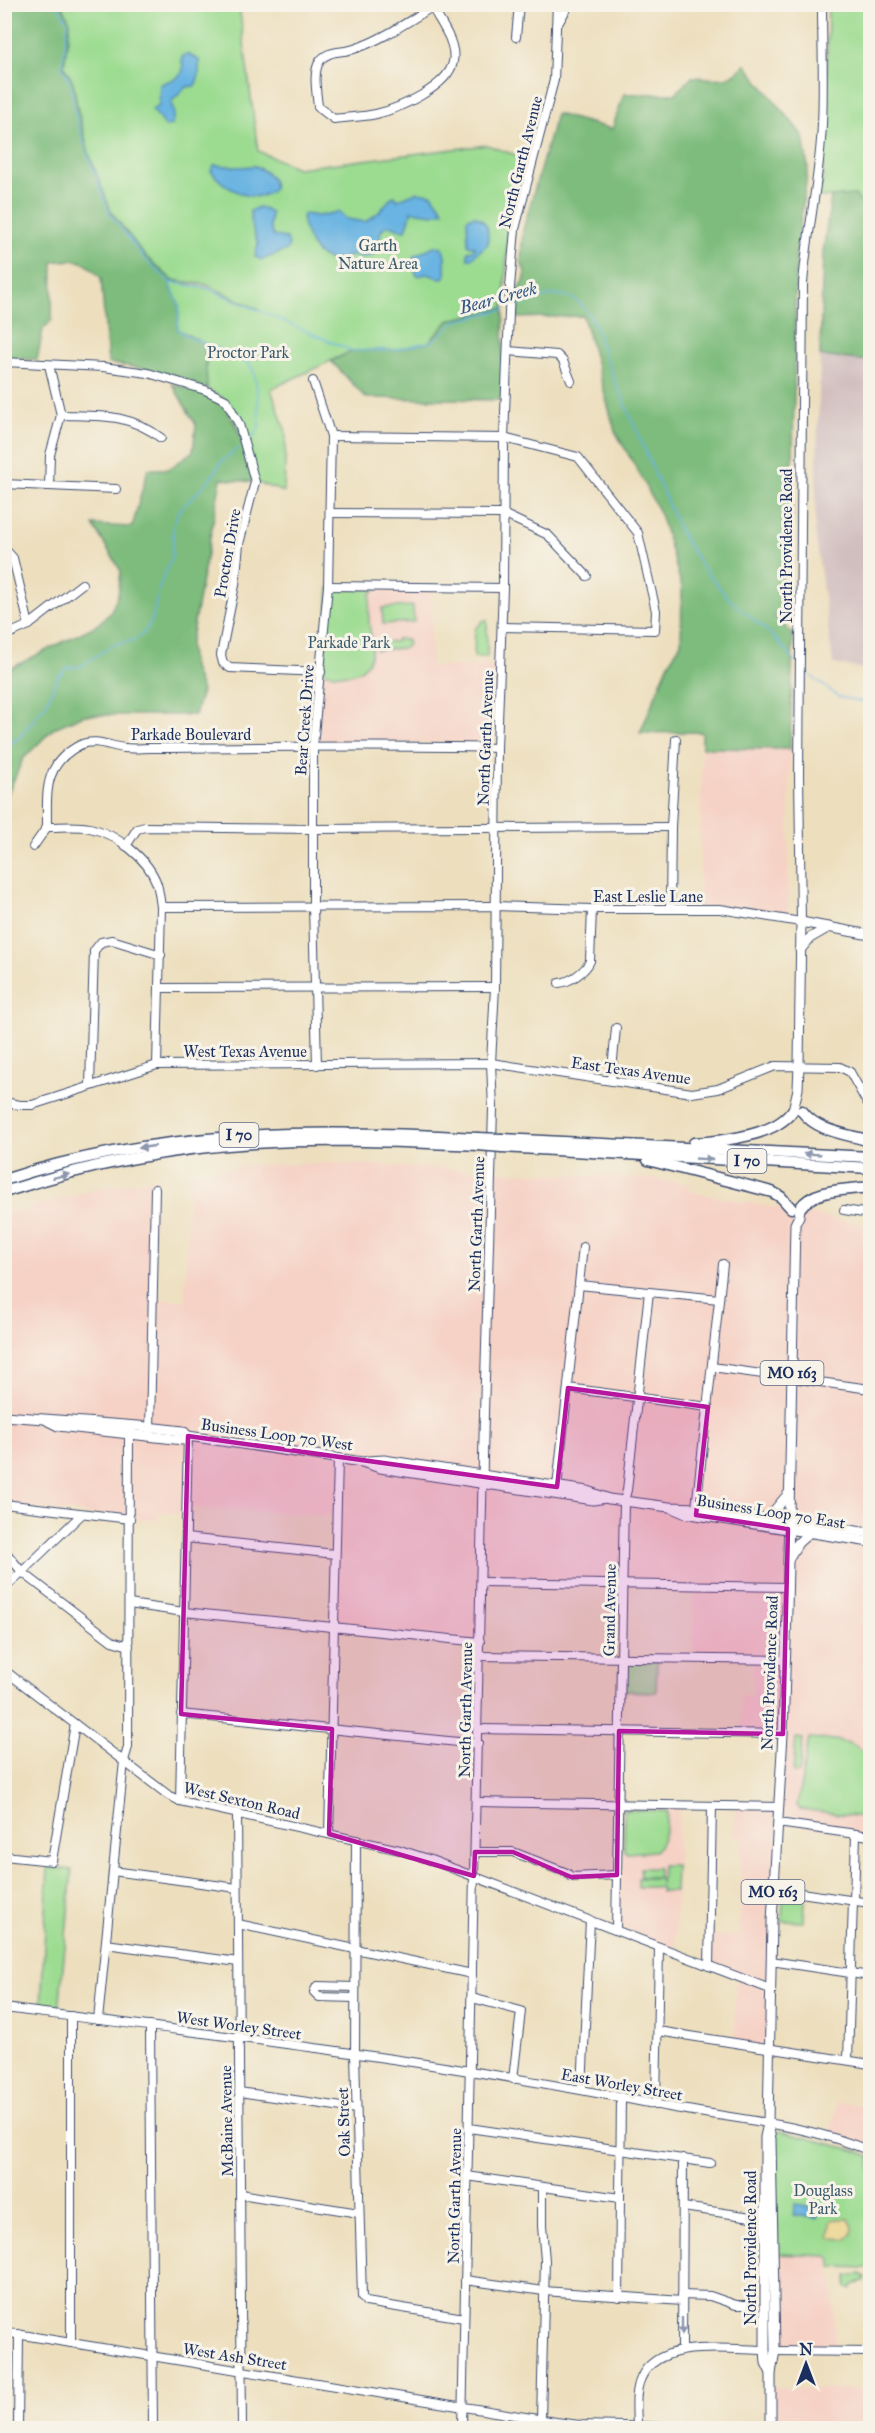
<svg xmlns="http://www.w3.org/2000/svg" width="875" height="2433" viewBox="0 0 875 2433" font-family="'IM FELL Great Primer',serif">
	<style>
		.built { fill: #f6d1c5 }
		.industrial { fill: #d1bfbf }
		.green { fill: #9cdc91; stroke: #5c8678; stroke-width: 1.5 }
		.forest { fill: #7dbc7b; stroke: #4c766c; stroke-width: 1.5 }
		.sand { fill: #eeda9e; stroke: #84847e; stroke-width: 1.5 }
		.water { fill: #69b4e2; stroke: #4272a0; stroke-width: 1.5 }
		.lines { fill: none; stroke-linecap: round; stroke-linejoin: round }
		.stream { stroke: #69b4e2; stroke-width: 1.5 }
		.minor-casing { stroke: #3a496c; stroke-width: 10 }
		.major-casing { stroke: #3a496c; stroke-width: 11 }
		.highway-casing { stroke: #3a496c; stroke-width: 13 }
		.minor { stroke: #fff; stroke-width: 8 }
		.major { stroke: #fff; stroke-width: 9 }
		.highway { stroke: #fff; stroke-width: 10 }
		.highway-bridge-casing { stroke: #3a496c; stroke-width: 13; stroke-linecap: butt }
		.highway-bridge { stroke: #fff; stroke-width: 10 }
		.oneway { fill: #8d97ae }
		.marked { fill: #b5179e; fill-opacity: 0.2; stroke: #b5179e; stroke-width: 4.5; stroke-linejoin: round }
		.labels { text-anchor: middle; stroke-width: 6; stroke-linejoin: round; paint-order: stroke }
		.shield { fill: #f7f3e8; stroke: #5d6a87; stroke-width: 1.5 }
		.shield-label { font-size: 15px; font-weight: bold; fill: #1b2f5e }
		.street-label { font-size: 16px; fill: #1b2f5e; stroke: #f7f3e8 }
		.park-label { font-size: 16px; fill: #3b5a6b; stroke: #f7f3e8 }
		.water-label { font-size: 18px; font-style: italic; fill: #325786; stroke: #f7f3e8 }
	</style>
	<rect width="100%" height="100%" fill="#f7f3e8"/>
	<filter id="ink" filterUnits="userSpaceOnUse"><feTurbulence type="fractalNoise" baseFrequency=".0167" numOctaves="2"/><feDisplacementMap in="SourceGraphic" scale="12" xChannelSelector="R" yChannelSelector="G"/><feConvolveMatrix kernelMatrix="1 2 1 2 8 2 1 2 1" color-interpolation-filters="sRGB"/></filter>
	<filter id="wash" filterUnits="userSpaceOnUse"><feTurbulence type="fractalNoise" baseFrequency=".008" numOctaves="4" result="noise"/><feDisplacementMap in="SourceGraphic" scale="24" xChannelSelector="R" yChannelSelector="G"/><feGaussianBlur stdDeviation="1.35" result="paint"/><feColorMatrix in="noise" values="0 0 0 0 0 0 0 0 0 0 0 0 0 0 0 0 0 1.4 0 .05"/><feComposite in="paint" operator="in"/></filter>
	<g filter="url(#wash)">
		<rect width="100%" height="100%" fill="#eddfbe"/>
		<g class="built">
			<polygon points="377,589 432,590 431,666 497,666 493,742 317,744 322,673 346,676 363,667 369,657 372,641 368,623 371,592"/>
			<polygon points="702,748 790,749 788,915 730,907 699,907"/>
			<polygon points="330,1163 656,1179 689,1184 688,1191 870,1226 870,1837 778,1822 769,2048 734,2042 736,1977 712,1968 712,1935 740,1936 741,1836 734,1835 736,1803 778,1804 782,1736 741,1734 741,1695 753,1694 752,1659 693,1658 693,1586 482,1582 480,1642 334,1627 333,1515 188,1508 187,1515 159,1512 158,1521 133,1520 5,1504 5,1214 96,1189 155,1178 152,1298 185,1301 189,1173 253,1165"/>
			<polygon points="622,1807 679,1808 675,1950 620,1928"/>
			<polygon points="837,2102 870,2106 870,2151 830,2138"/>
			<polygon points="769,2254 826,2256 831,2259 830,2277 833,2278 835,2345 770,2345"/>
			<polygon points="770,2388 870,2390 870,2428 771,2428"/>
		</g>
		<polygon class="industrial" points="820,356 870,361 870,670 833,664 815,530"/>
		<g class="green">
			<polygon points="62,5 239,5 258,151 297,168 487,145 527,159 508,231 504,308 450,320 429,342 395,350 352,351 271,389 286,432 284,492 255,482 254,463 226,400 207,389 205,344 178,330 179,305 169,281 207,288 260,310 207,285 172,280 144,255 111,212 90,157 78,112 73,82 64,66 70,22"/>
			<polygon points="828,5 870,5 870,216 855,195 837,198 816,196 822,182 826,129"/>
			<path d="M329,588L377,589L371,593C370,602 368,612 369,621C369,629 372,636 372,645C371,675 348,678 324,672Z"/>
			<polygon points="413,606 414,622 383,624 382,608"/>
			<polygon points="484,620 487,620 487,657 474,657 475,629"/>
			<polygon points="397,639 407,640 408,644 405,648 376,650 376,641 395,642"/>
			<polygon points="627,1661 657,1661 656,1692 624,1691"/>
			<polygon points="796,1738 803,1739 799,1773 793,1773"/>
			<path d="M809,1738C832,1740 856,1738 870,1759V1818L800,1809L797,1806Z"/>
			<path d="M624,1810L667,1811C666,1826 666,1839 655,1851L627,1853L624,1849Z"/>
			<polygon points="662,1865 676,1865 675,1892 661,1892 661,1887 638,1887 638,1878 660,1878 661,1884"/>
			<polygon points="48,1867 72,1870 59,2011 41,2008"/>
			<rect x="640" y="1868" width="18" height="9"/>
			<polygon points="783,1896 805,1900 804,1922 782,1921"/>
			<polygon points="779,2131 854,2150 870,2156 870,2268 831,2267 831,2259 827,2256 777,2254 775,2134"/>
			<polygon points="860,2274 865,2277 864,2282 853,2285 850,2289 846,2286 848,2276"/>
		</g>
		<g class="forest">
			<path d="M4,5H62L70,22L64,66L73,82L78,112L90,157L111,212L144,255L172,280L170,285L179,305L178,330L205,344L207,389L145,369L108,363L101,278C84,259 78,258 53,262L52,320L43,329L37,360L7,358L4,309Z"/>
			<path d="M745,64L803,136L808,168L796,253L792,526L780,589L784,605L774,616L793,634L790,749L702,748V732L640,733L668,665L681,643L682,587L661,517L644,482L615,431L583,316L516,318L517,290L523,284L525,278V272L521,262L523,230L556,114L612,129L624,94H675L692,77C715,78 730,84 745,64Z"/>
			<polygon points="855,195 870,216 870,361 820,356 823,252 831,197"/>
			<polygon points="504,308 502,400 366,398 331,361 352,351 395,350 429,342 450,320"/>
			<path d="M172,384C185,388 204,391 216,399C235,412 249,460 253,482L221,479L190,644C190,662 195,675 202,691L195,715H84L54,728L23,759L5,800V671L97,625L110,613L118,595L121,571L93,525L132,527L148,469H169L193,451L196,425Z"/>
		</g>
		<polygon class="sand" points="834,2219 849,2219 853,2227 852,2234 845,2239 830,2238 831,2222"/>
		<g class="water">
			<path d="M187,54L199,60V75L195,86L186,87L171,102L174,112L172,125L165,126L152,109L159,105L160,85C168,80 184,79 183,67C183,64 181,60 182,57Z"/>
			<path d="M214,165L240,167L255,166C265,171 276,178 273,190C254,207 223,187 211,171Z"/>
			<path d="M416,192L432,194L444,211L433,214L412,211L406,230C398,231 392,222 385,227C376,232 383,245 376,252C368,260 359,255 349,256C345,257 341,260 336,260C314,261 305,236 302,217L304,214L318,216L338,212L347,219L365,222L379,212L392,197L395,196L397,200Z"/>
			<polygon points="259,207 271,212 270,227 273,236 286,238 289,245 287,250 262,260 255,257 258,244 251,224 250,211"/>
			<path d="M474,215C489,224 488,225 488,244L470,259H468V251L474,250L475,247L468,245L467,219Z"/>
			<polygon points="434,246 443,247 445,257 445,277 439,278 427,274 417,276 412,262 414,256"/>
			<polygon points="795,2204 819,2208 817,2218 793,2215"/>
		</g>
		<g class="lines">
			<g class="stream">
				<polyline points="54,4 59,7 68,23 62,67 70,81 75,112 87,153 110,214 144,258 170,282 207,288 352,351 395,350 433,341 456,321 506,309"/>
				<polyline points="169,282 179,305 178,330 189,337 235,356 249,364 254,372 258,396 259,429 251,439"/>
				<path d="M511,308C525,304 541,296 556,295C588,293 598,331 604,355L680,532L700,564L729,599L771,634L796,662"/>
				<polyline points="803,670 839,697 870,703"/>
				<polyline points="4,747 20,737 46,704 57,678 67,668 81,666 112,645 135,640 144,633 152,620 160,585 172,557 173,528 178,512 211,478 221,462 238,448"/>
			</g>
		</g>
	</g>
	<g filter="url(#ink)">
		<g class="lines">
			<g class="minor-casing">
				<g id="minor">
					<path d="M431,4L432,7C440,22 457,43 453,62C448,87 398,109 376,114C363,117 348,117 334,119L318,107C317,94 312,72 320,61C328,50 341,53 354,49C382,40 407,22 432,7L439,4"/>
					<polyline points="559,22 568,6"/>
					<polyline points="516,37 519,4"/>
					<polyline points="508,351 557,355 563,361 571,381"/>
					<polyline points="4,362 103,367 148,373 205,390 226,400 239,424 255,482 239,544 235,585 221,655 223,663 230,668 321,672"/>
					<polyline points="313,381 331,436 328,586 313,746 313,906 317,1065"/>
					<path d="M61,415C100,416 129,413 161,438"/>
					<polyline points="331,436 504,438 578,457 638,533 656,611 655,630 502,627"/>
					<polyline points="4,484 116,489"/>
					<polyline points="49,486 50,455 61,415 49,365"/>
					<polyline points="330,513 503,514 548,535 587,576"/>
					<polyline points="4,548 13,558 29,625"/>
					<polyline points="328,586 503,588"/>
					<polyline points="4,636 29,625 82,584"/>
					<path d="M47,827C47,792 43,764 80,745C95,738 109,746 124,748C133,749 143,748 151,748C267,747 382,745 497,748"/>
					<path d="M47,827C61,827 77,825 90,828C116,834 148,858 157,884C159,891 160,900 161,907L157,1065"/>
					<polyline points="126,846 137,829 145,827 313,829 671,827"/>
					<polyline points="33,847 47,827"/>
					<path d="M161,907L495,906L592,909H720L801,922L799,774L803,284C807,231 820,178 822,124C824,85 822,44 822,4"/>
					<polyline points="670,908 671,827 676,739"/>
					<path d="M559,983C570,982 585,972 590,961L592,909"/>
					<polyline points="159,988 495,987"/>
					<polyline points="611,1080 616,1028"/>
					<polyline points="90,1085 94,951 101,942 112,940 161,955"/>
					<polyline points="4,1102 20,1105 32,1105 157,1065 491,1063 692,1093 718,1089 775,1066 840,1067 850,1072 866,1101 870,1105"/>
					<polyline points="844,1210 870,1214"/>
					<polyline points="579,1285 719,1299"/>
					<polyline points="712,1367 870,1389"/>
					<polyline points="568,1388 708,1407"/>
					<polyline points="150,1431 155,1189"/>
					<polyline points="557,1487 583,1247"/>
					<polyline points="4,1504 130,1519"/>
					<polyline points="696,1508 723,1264"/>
					<polyline points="186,1538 335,1554"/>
					<polyline points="4,1550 22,1572 112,1641 129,1646"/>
					<polyline points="481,1582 787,1587"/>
					<polyline points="4,1589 82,1514"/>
					<polyline points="129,1604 184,1612 480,1642"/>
					<polyline points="479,1656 785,1660"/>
					<polyline points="4,1670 168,1795 180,1801 400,1850 428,1859 770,1989"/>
					<polyline points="4,1711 8,1673"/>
					<polyline points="181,1714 478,1744"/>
					<polyline points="479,1729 783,1734"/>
					<polyline points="180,1801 188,1436"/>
					<polyline points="477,1802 779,1807"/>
					<polyline points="237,1813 242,2428"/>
					<polyline points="778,1823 870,1836"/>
					<polyline points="329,1834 338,1458"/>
					<polyline points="356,1840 355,2054 362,2297 366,2302 464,2318"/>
					<polyline points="475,1852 513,1852 567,1873 571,1877 617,1875"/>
					<polyline points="4,1856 52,1861 75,1724"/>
					<polyline points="113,1871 237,1888"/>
					<polyline points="773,1889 870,1903"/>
					<polyline points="854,1901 856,1834"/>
					<polyline points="238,1924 472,1974"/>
					<polyline points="616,1930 624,1501 627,1490 649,1292"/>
					<polyline points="106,1944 238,1962"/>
					<polyline points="771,1961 870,1976"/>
					<polyline points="709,1966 712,1806"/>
					<polyline points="355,1998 319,1997 314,1992 317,1986 355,1987"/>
					<polyline points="472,1998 521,2011 513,2079"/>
					<path d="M4,2008C222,2035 439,2061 654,2104C726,2119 802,2122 870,2151"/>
					<polyline points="71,2016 71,2343"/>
					<polyline points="98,2020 124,1761 128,1747 129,1433"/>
					<polyline points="150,2026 153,2428"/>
					<polyline points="658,2031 870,2064"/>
					<polyline points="848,2060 853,1901"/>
					<polyline points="582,2089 590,1920"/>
					<polyline points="239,2092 356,2109"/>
					<polyline points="656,2105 659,1947"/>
					<polyline points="469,2128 710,2163"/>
					<polyline points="467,2176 620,2198"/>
					<polyline points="240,2194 359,2213"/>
					<polyline points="683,2207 765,2219"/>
					<polyline points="465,2280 544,2291 682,2301"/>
					<polyline points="682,2295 710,2296 736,2305 754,2305"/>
					<polyline points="619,2297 621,2097"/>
					<polyline points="4,2332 556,2422 580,2425 708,2428"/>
					<polyline points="682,2350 683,2158"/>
					<polyline points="775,2351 870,2352"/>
					<polyline points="541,2420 545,2260 542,2226 542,2188"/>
					<polyline points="18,2428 19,2334"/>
					<polyline points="462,2428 484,1413 493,1109 491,1063 495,987 497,748 503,588 504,438 510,287 515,229 554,80 557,4"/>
					<path d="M637,2428C637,2412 634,2393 641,2378C658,2338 730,2350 765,2350"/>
				</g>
			</g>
			<g class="major-casing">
				<g id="major">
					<polyline points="800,950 810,938 829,927"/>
					<polyline points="793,1110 798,1089 799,1065 801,922 870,935"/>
					<polyline points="4,1416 138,1426 183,1431 188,1436"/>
					<polyline points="48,1421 58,1426 183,1440 188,1436 362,1462 380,1468 593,1500 606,1498"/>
					<polyline points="367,1461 384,1460 587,1491 609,1499 669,1507 696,1508 870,1533"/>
					<polyline points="672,1508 684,1513 870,1542"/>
					<polyline points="768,1518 789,1493"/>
					<polyline points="789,1558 798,1543 810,1532"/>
					<polyline points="767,2128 765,2137 765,2350 766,2363 771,2373"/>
					<polyline points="771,2428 771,2373 775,2351 771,2139 768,2123 772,1921 783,1734 787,1611 795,1224 799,1216 800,1208"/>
				</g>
			</g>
			<g class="highway-casing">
				<g id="highway">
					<path d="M802,1111C817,1132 848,1134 870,1141"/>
					<polyline points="502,1139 870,1157"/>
					<path d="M694,1143C723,1141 776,1136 793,1110"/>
					<polyline points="502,1147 870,1168"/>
					<polyline points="648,1160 772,1192 781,1197 791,1208"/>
					<path d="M4,1180C157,1129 318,1129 477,1138"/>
					<path d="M4,1192C84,1166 170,1148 254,1143C328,1138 403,1142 477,1145"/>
					<path d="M800,1208C814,1188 849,1190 870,1187"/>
				</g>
			</g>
			<use href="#minor" class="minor"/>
			<use href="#major" class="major"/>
			<use href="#highway" class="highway"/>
			<g class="highway-bridge-casing">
				<g id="highway-bridge">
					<polyline points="477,1138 502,1139"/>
					<polyline points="477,1145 502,1147"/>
				</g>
			</g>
			<use href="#highway-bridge" class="highway-bridge"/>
		</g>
		<defs><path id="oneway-solid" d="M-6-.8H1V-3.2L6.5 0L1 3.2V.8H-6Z" transform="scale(1.5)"/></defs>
		<g class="oneway">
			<use href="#oneway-solid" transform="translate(147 1147) rotate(172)"/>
			<use href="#oneway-solid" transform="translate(812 1154) rotate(-177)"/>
			<use href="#oneway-solid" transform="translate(704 1159) rotate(3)"/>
			<use href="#oneway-solid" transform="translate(61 1176) rotate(-14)"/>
			<use href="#oneway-solid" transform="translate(682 2326) rotate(90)"/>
		</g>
	</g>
	<path class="marked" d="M568,1388L708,1407L696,1515L788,1529L783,1734L619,1731L617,1875L571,1877L513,1852H475L474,1876L329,1834L332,1729L181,1714L188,1436L557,1487Z"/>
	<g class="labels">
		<g class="shield">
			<rect x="219.5" y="1123" width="39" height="24" rx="4.5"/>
			<rect x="727.5" y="1149" width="39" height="24" rx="4.5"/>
			<rect x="760.5" y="1361" width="63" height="24" rx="4.5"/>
			<rect x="741.5" y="1880" width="63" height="24" rx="4.5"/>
		</g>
		<g class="shield-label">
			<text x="239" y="1140">I 70</text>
			<text x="747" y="1166">I 70</text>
			<text x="792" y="1378">MO 163</text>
			<text x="773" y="1897">MO 163</text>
		</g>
		<g class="street-label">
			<text transform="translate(520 162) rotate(-76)" y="6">North Garth Avenue</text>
			<text transform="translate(786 546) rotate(-90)" y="6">North Providence Road</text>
			<text transform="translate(227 553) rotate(-80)" y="6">Proctor Drive</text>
			<text transform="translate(304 720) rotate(-86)" y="6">Bear Creek Drive</text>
			<text x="191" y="740">Parkade Boulevard</text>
			<text transform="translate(485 738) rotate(-88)" y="6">North Garth Avenue</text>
			<text x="648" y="902">East Leslie Lane</text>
			<text x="245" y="1057">West Texas Avenue</text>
			<text transform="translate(631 1070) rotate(8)" y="6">East Texas Avenue</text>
			<text transform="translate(476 1224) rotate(-88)" y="6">North Garth Avenue</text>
			<text transform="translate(277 1434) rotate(8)" y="6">Business Loop 70 West</text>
			<text transform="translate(771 1511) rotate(9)" y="6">Business Loop 70 East</text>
			<text transform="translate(609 1610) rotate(-89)" y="6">Grand Avenue</text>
			<text transform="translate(769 1673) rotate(-88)" y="6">North Providence Road</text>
			<text transform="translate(465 1710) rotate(-89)" y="6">North Garth Avenue</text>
			<text transform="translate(242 1800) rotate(13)" y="6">West Sexton Road</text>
			<text transform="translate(239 2025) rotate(8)" y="6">West Worley Street</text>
			<text transform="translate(622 2084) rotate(10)" y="6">East Worley Street</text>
			<text transform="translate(226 2121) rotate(-91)" y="6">McBaine Avenue</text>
			<text transform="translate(343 2122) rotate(-92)" y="6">Oak Street</text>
			<text transform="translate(454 2196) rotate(-89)" y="6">North Garth Avenue</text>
			<text transform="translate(750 2248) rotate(-90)" y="6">North Providence Road</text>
			<text transform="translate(235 2356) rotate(9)" y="6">West Ash Street</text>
		</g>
		<g class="park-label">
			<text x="378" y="251">Garth<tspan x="378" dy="18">Nature Area</tspan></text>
			<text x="248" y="358">Proctor Park</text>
			<text x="349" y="648">Parkade Park</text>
			<text x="823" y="2196">Douglass<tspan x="823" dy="18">Park</tspan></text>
		</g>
		<g class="water-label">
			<text transform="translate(498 298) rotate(-15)" y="6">Bear Creek</text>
		</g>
	</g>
	<rect width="875" height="2433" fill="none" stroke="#f7f3e8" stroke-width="24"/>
	<g transform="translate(806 2364)" stroke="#f7f3e8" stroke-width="4.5" paint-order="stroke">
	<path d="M0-4.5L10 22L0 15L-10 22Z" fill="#1b2f5e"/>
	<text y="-9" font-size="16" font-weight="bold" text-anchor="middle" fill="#1b2f5e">N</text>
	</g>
</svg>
